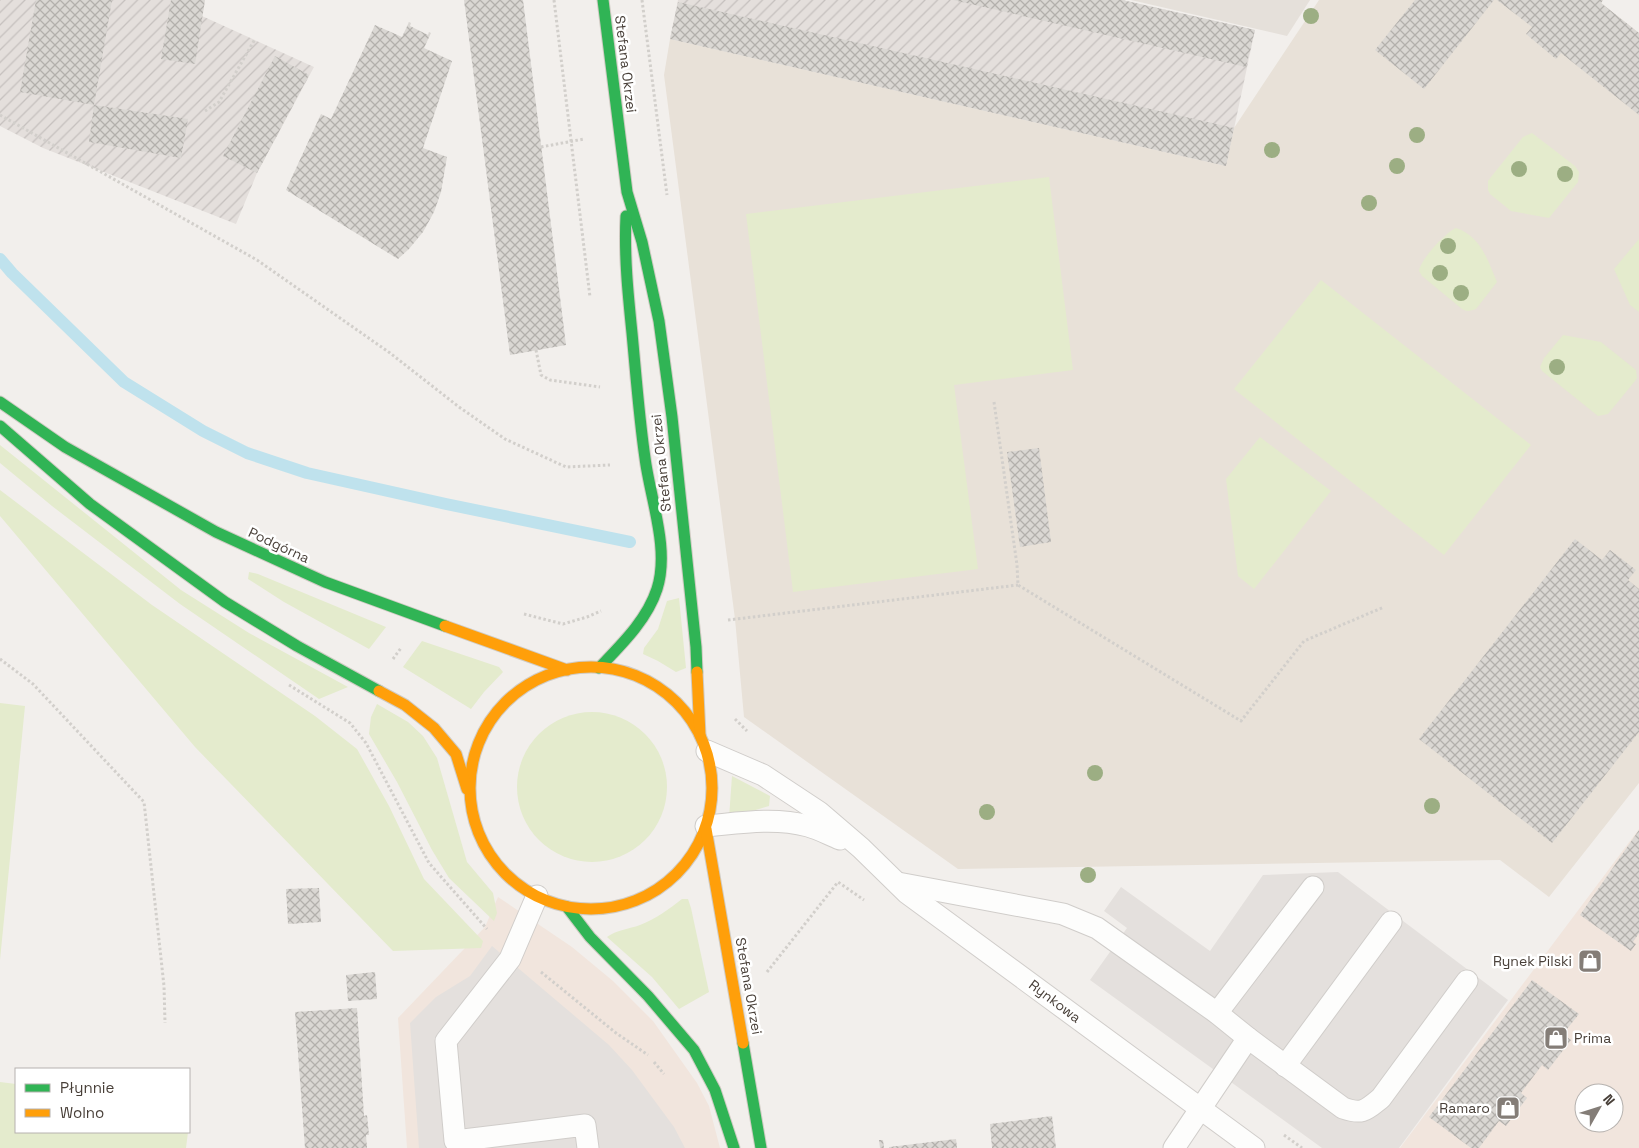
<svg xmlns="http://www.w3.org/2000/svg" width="1639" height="1148" viewBox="0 0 1639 1148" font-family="'Space Grotesk',sans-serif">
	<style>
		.residential { fill: #e5e0da }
		.commercial { fill: #f1e5dd; fill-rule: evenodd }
		.industrial { fill: url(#industrial-furrows) }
		.education { fill: #e8e1d8 }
		.green { fill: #e4ebcd }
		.parking { fill: #e4e0dd }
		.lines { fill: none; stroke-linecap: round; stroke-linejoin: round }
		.stream { stroke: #bfe2ed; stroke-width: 12 }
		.building { fill: url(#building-cross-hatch) }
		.lane-casing { stroke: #d0cdca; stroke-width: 23 }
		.fast-casing { stroke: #d0cbc3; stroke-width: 13 }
		.slow-casing { stroke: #d0cbc3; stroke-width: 13 }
		.path { stroke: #d2cfcb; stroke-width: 3; stroke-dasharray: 2.5 2.5; stroke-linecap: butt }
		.lane { stroke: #fdfdfc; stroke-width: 21 }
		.fast { stroke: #30b455; stroke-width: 11 }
		.slow { stroke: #ff9f0a; stroke-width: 11 }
		.tree { fill: #9cae83 }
		.labels { text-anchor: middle; stroke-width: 5; stroke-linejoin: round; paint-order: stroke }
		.street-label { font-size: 14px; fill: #483f38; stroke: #fff }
		.poi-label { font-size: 14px; fill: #483f38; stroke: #fff; text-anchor: end }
	</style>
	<defs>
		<pattern id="industrial-furrows" width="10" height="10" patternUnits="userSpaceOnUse" patternTransform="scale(1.25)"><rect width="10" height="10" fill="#e4dfdc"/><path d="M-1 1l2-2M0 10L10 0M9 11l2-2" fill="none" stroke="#c5c0be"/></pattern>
		<pattern id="building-cross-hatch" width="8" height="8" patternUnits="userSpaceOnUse" patternTransform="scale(1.25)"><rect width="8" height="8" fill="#dad7d3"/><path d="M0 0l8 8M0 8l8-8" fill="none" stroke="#b3b0ac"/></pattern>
	</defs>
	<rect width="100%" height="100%" fill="#f2efec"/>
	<polygon class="residential" points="1131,0 1310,0 1287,36"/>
	<g class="commercial">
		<path d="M1639,829V1148H1400ZM1584,1093H1614V1123H1584Z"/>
		<polygon points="498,897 572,947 613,981 653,1021 697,1083 709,1106 720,1148 407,1148 398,1018 485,927"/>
	</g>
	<g class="industrial">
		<polygon points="0,0 205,0 202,16 314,67 257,173 236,224 43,148 0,126"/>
		<polygon points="678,0 1122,0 1255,30 1226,166 670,39"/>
	</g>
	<polygon class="education" points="1319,0 1603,0 1601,3 1639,33 1639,783 1549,897 1500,860 958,869 744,717 735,619 664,75 670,39 1226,166 1234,128"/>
	<g class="green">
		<polygon points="1532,133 1575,166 1579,172 1578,182 1549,218 1511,211 1490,194 1488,190 1488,181 1491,177 1523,137"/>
		<polygon points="1049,177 1073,370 954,385 978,569 793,592 746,214"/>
		<path d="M1456,228C1481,236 1488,261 1497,282L1476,309C1470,311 1467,312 1462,309L1422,276L1419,271C1420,260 1446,232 1456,228Z"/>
		<polygon points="1639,239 1639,312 1630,305 1614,269"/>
		<polygon points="1321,280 1531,445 1444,555 1234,389"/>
		<polygon points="1563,335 1601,342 1636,370 1637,378 1635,381 1608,414 1598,416 1542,371 1540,367 1544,358"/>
		<polygon points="1260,437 1331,491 1254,589 1238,576 1226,479"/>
		<polygon points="0,445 181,590 249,633 348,687 319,699 180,604 52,506 0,463"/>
		<polygon points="0,490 152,605 315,716 357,749 389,806 424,879 483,941 481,948 393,951 195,747 0,516"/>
		<polygon points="249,572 258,574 386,627 369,649 284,602 248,579"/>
		<polygon points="679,598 686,668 676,672 658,661 643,654 644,648 658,629 667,601"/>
		<polygon points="422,641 499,667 503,672 484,692 471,709 403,667"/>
		<polygon points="0,703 25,706 0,960"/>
		<polygon points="377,704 408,722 423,736 437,758 467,862 493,893 497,913 494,921 449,878 432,850 397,782 369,734 371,717"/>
		<circle cx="592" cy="787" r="75"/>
		<polygon points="732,776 770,796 769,806 729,818"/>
		<path d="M682,899H688L691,908L709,992L679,1009L652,977L607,937C616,930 629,929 640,925C656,919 669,909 682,899Z"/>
		<polygon points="0,1082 16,1084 16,1132 188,1132 186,1148 0,1148"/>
	</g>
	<g class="parking">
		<polygon points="1338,872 1508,1000 1399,1148 1322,1148 1090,980 1127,928 1104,911 1121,887 1210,951 1263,875"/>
		<polygon points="492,946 609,1045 632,1070 674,1127 685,1148 419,1148 410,1023 436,997 470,976"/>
	</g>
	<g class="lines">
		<polyline class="stream" points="0,259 12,273 124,382 203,431 247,453 307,473 446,504 630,542"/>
	</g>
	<g class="building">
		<polygon points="36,0 112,0 94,105 20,92"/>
		<polygon points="171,0 205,0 195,64 161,59"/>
		<polygon points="464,0 523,0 566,345 510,355"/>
		<polygon points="953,0 1122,0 1255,30 1246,67"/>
		<polygon points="1415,0 1494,0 1424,89 1375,50"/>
		<polygon points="1497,0 1603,0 1601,3 1639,33 1639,115 1561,53 1556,59 1526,34 1532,27"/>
		<polygon points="678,2 1234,128 1226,166 670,39"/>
		<polygon points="409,22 411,23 410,26 428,35 429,32 431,33 424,48 452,61 423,148 447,157 441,192 434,212 423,232 409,249 398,259 286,190 321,114 331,119 375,25 402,37"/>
		<polygon points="275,56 309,75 257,173 223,156"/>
		<polygon points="94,105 188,119 181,158 89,142"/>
		<polygon points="1039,448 1051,542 1020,547 1007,452"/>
		<polygon points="1575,539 1602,560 1610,550 1636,570 1628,580 1639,589 1639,732 1552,843 1419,739"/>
		<polygon points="1639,830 1639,933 1633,942 1636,944 1631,951 1580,915"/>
		<polygon points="319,888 321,922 288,924 286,889"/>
		<polygon points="375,972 377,999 348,1001 346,975"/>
		<polygon points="1532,980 1579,1014 1563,1034 1571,1040 1548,1070 1542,1065 1521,1093 1527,1098 1506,1126 1499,1121 1479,1148 1471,1148 1429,1117"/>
		<polygon points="357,1008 364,1116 367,1115 369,1135 366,1135 367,1148 305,1148 295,1012"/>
		<polygon points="1052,1116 1056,1148 992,1148 990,1124"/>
		<polygon points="956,1139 957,1148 889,1148 889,1147"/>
		<polygon points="879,1140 883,1140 884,1148 880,1148"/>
	</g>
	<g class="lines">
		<g class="lane-casing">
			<g id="lane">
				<polyline points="707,751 763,775 819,812 861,848 907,893 1254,1148"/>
				<path d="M706,826C740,823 774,817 808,826C819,829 830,835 840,839"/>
				<polyline points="898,883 1063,914 1097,928 1217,1013 1248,1038"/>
				<polyline points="537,896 510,959 446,1041 455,1141 585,1125 588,1148"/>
				<polyline points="1217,1013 1313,887"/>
				<polyline points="1285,1066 1391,922"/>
				<path d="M1174,1148L1248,1038L1343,1108C1363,1115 1366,1110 1381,1098L1467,981"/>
			</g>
		</g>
		<g class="fast-casing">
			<g id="fast">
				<polyline points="603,0 627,192 642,242 659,321 672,417 696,647 697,672"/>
				<polyline points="0,402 65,447 216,532 325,582 445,626"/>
				<polyline points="0,426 90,504 225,602 297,646 379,691"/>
				<path d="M599,668C621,645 647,620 657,589C670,549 650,498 645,458C639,417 636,375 632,333C628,294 624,255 626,216"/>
				<polyline points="567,907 590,937 648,996 694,1050 715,1090 734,1148"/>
				<polyline points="743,1043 761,1148"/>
			</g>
		</g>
		<g class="slow-casing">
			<g id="slow">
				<polyline points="445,626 567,670"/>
				<circle cx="591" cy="788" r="121"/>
				<polyline points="697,672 700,735"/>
				<polyline points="379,691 405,705 434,728 456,754 467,789"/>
				<polyline points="706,829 743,1043"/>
			</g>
		</g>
		<g class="path">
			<polyline points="554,0 590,297"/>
			<polyline points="642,0 667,195"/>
			<polyline points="205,111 219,102 255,39"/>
			<polyline points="0,115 257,260 390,353 459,407 505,439 566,467 610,465"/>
			<polyline points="541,147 584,139"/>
			<polyline points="536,350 541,375 550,380 600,387"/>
			<polyline points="994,402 1017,565 1018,585 1241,721 1304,641 1384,607"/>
			<polyline points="524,614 563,624 587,617 601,611"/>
			<polyline points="728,620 1018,585"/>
			<polyline points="0,659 33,684 144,802 164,986 165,1023"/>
			<polyline points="393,659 401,648"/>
			<polyline points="289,685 350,723 366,743 429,863 487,929"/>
			<polyline points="735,719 747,731"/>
			<polyline points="541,972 616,1033 648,1055"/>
			<polyline points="767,972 838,882 864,900"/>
			<polyline points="654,1062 664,1074"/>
			<polyline points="1284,1135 1302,1148"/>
		</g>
		<use href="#lane" class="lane"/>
		<use href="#fast" class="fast"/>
		<use href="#slow" class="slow"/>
	</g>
	<g class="tree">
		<circle cx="1311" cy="16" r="8"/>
		<circle cx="1417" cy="135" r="8"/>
		<circle cx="1272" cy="150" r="8"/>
		<circle cx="1397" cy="166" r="8"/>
		<circle cx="1519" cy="169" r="8"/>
		<circle cx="1565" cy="174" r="8"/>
		<circle cx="1369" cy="203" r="8"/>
		<circle cx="1448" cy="246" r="8"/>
		<circle cx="1440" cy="273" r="8"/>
		<circle cx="1461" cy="293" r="8"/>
		<circle cx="1557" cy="367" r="8"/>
		<circle cx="1095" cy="773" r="8"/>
		<circle cx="1432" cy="806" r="8"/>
		<circle cx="987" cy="812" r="8"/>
		<circle cx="1088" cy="875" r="8"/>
	</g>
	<defs>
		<g id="shop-square" transform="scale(1.25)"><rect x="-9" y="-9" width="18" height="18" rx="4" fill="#847d77" stroke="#fff"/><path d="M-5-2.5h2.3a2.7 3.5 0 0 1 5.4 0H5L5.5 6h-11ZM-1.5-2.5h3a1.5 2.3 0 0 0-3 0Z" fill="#fff"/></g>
	</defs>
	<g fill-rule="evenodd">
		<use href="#shop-square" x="1590" y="961"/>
		<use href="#shop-square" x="1556" y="1038"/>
		<use href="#shop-square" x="1508" y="1108"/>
	</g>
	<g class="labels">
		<g class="street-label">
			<text transform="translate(626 64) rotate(83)" y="5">Stefana Okrzei</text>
			<text transform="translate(661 463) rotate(-96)" y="5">Stefana Okrzei</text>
			<text transform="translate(279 545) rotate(25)" y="5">Podgórna</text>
			<text transform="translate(749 986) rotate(80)" y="5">Stefana Okrzei</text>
			<text transform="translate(1055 1001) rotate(37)" y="5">Rynkowa</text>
		</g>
		<g class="poi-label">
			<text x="1572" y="966">Rynek Pilski</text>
			<text x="1574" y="1043" text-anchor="start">Prima</text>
			<text x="1490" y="1113">Ramaro</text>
		</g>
	</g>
	<rect x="15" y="1068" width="175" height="65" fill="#ffffff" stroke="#b6b2af"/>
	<rect x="25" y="1084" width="25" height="8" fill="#30b455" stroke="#b6b2af"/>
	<text x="60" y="1093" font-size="15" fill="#483f38">Płynnie</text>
	<rect x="25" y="1109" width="25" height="8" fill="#ff9f0a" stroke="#b6b2af"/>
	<text x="60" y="1118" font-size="15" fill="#483f38">Wolno</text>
	<g transform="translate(1599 1108) rotate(51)"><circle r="24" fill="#ffffff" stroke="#b6b2af"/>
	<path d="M0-4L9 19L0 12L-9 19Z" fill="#847d77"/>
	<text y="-8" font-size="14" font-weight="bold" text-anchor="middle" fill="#483f38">N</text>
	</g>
</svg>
